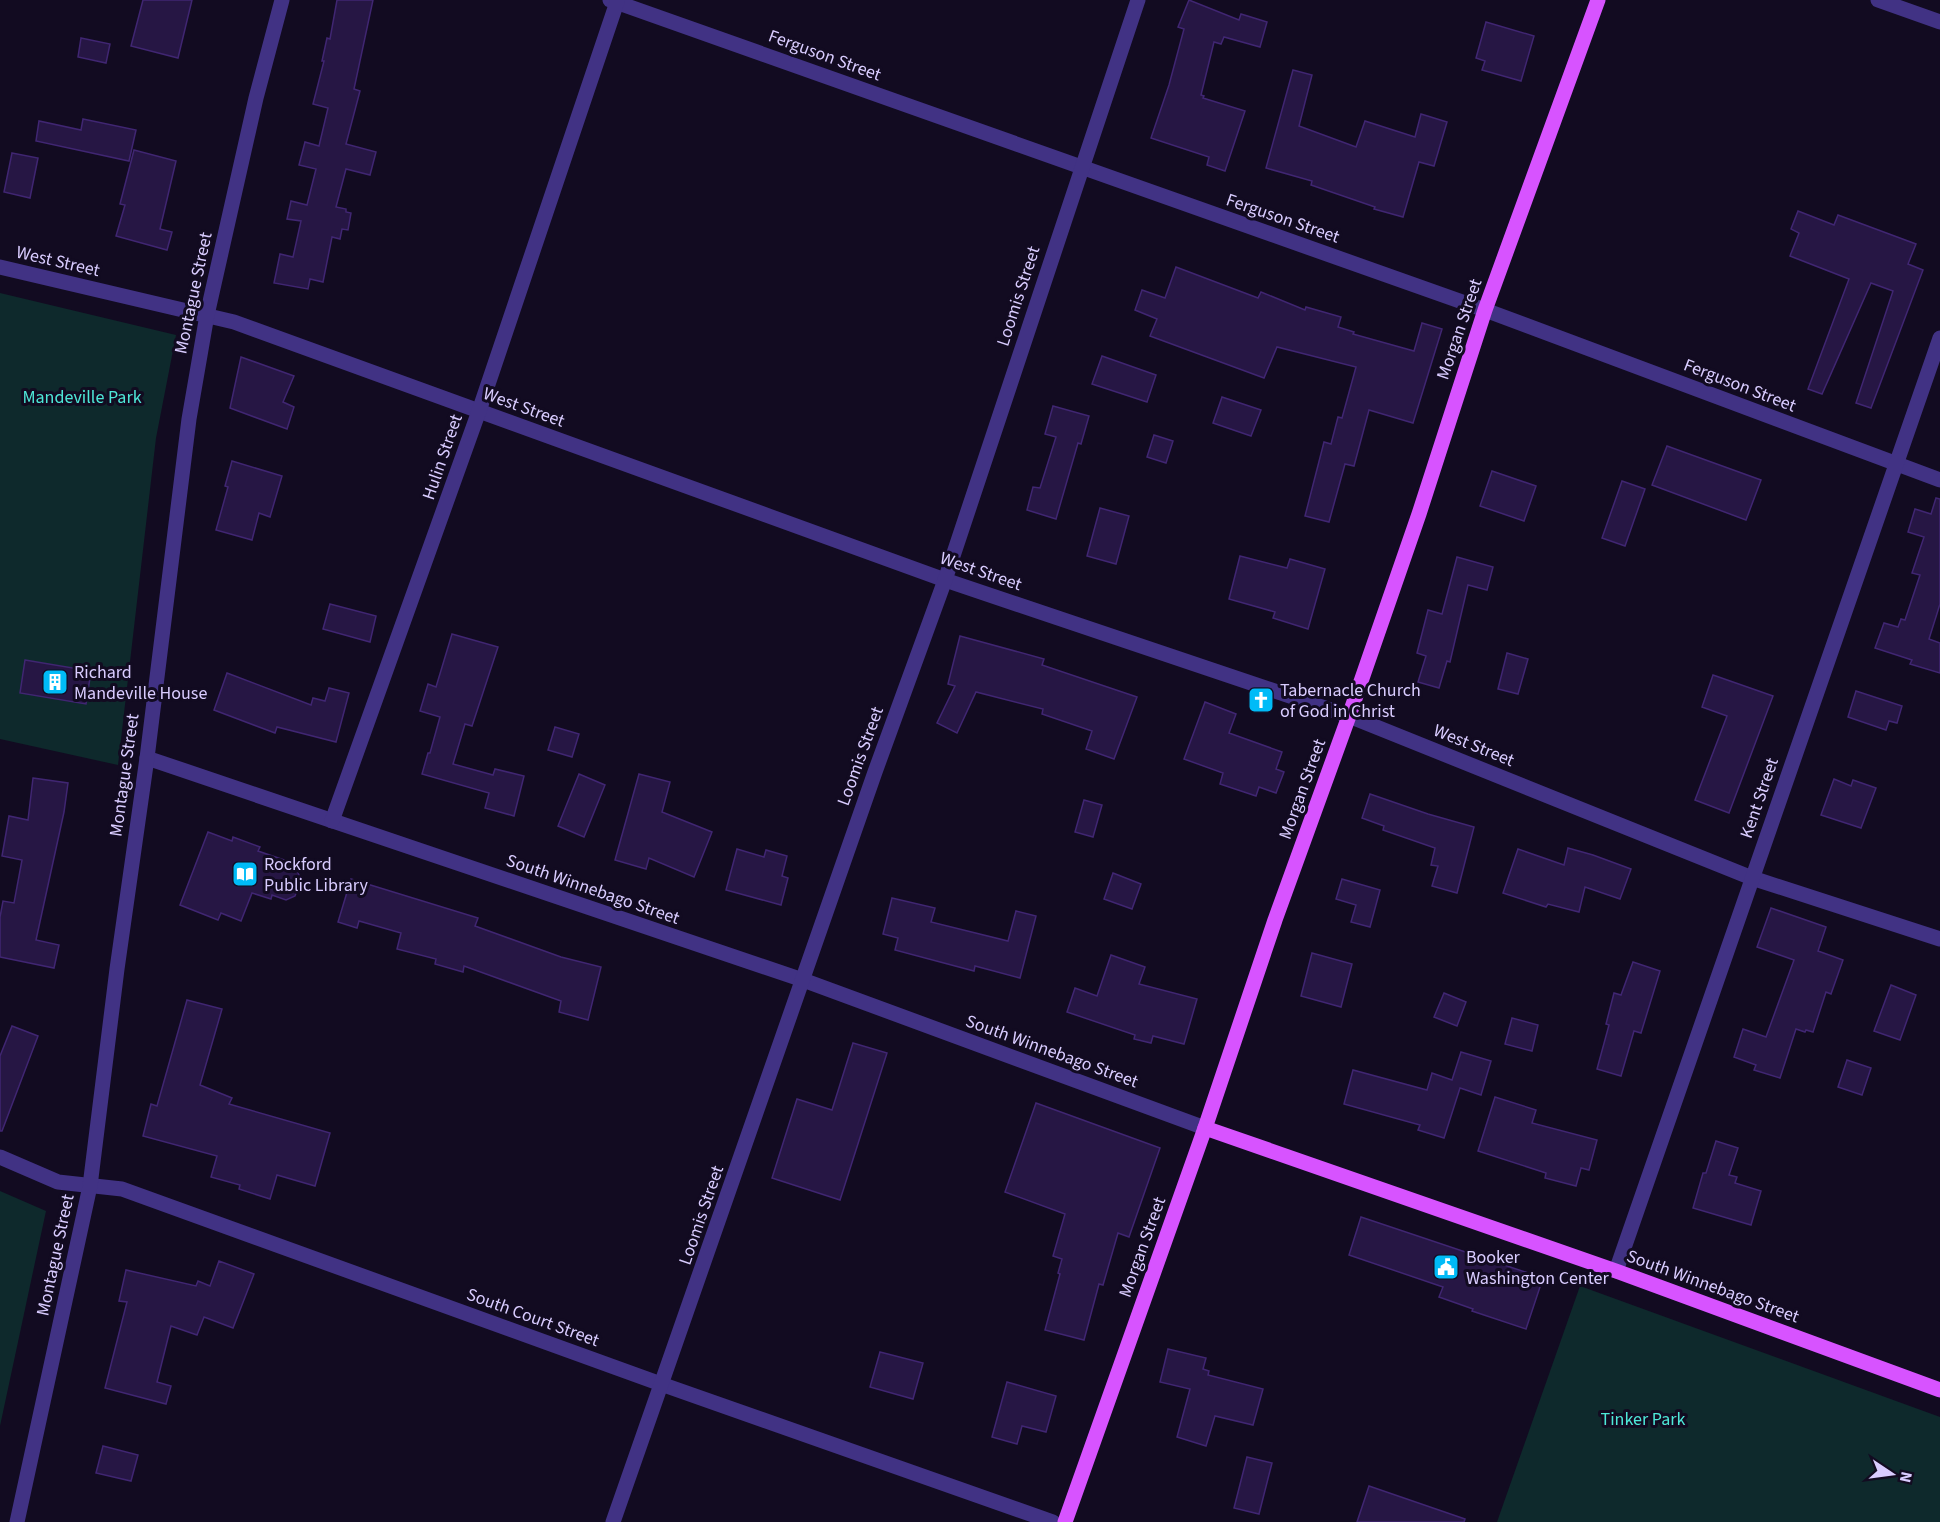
<svg xmlns="http://www.w3.org/2000/svg" width="1940" height="1522" viewBox="0 0 1940 1522" font-family="'Source Sans 3',sans-serif">
	<style>
		.green { fill: #0e292c }
		.building { fill: #261644; stroke: #402672; stroke-width: 1.5 }
		.lines { fill: none; stroke-linecap: round; stroke-linejoin: round }
		.minor { stroke: #413284; stroke-width: 15 }
		.major { stroke: #d753ff; stroke-width: 15 }
		.labels { text-anchor: middle; stroke-width: 6; stroke-linejoin: round; paint-order: stroke }
		.street-label { font-size: 18px; fill: #d9ccff; stroke: #120b21 }
		.park-label { font-size: 18px; fill: #4ee8d8; stroke: #120b21 }
		.poi-label { font-size: 18px; fill: #d9ccff; stroke: #120b21; text-anchor: start }
	</style>
	<rect width="100%" height="100%" fill="#120b21"/>
	<g class="green">
		<polygon points="0,293 176,335 156,438 118,765 0,739"/>
		<polygon points="0,1191 46,1211 0,1426"/>
		<polygon points="1580,1286 1940,1417 1940,1522 1497,1522"/>
	</g>
	<g class="building">
		<polygon points="143,0 192,0 178,58 131,46"/>
		<polygon points="337,0 373,0 354,89 360,91 346,144 376,152 370,175 346,169 336,207 346,209 346,212 351,213 348,230 342,229 340,239 332,237 323,282 310,279 308,289 274,283 280,254 293,257 301,221 287,219 291,201 307,205 316,169 299,165 305,142 319,146 328,108 313,104 324,61 322,61 327,38 330,39"/>
		<polygon points="1189,0 1239,20 1241,14 1267,22 1260,47 1224,37 1221,44 1214,42 1201,95 1204,96 1203,98 1245,111 1225,171 1207,165 1209,157 1151,138 1169,85 1184,29 1178,27"/>
		<polygon points="1486,22 1534,36 1521,81 1482,70 1485,61 1476,58"/>
		<polygon points="81,38 110,44 106,63 78,57"/>
		<polygon points="1293,70 1312,75 1299,126 1356,147 1365,121 1415,137 1421,114 1447,122 1434,166 1419,162 1403,217 1374,209 1375,207 1311,185 1312,181 1266,168"/>
		<polygon points="83,119 136,130 129,161 36,141 39,121 81,130"/>
		<polygon points="134,150 176,161 160,229 172,232 167,250 116,236 125,205 120,204"/>
		<polygon points="12,153 38,158 30,198 4,192"/>
		<polygon points="1798,211 1834,225 1838,215 1916,244 1908,264 1923,270 1871,408 1856,403 1893,291 1871,283 1822,394 1808,389 1849,279 1790,256 1799,233 1791,229"/>
		<polygon points="1176,267 1258,298 1261,292 1305,310 1306,307 1341,317 1338,327 1354,332 1353,334 1414,351 1422,323 1442,329 1413,423 1369,410 1354,466 1345,464 1329,522 1305,516 1324,442 1331,444 1338,417 1342,418 1356,367 1277,347 1264,378 1150,336 1157,319 1135,310 1142,290 1165,298"/>
		<polygon points="1102,356 1156,375 1147,402 1092,384"/>
		<polygon points="241,357 294,376 283,402 294,407 287,429 230,408"/>
		<polygon points="1222,397 1261,410 1251,436 1213,423"/>
		<polygon points="1053,406 1089,416 1081,444 1078,443 1056,519 1027,510 1033,487 1040,488 1056,437 1045,434"/>
		<polygon points="1154,435 1173,441 1166,463 1147,457"/>
		<polygon points="1667,446 1761,480 1746,520 1652,485"/>
		<polygon points="232,461 282,476 270,517 259,513 252,540 216,530 228,487 225,486"/>
		<polygon points="1492,471 1536,486 1524,521 1480,506"/>
		<polygon points="1622,481 1645,489 1625,546 1602,538"/>
		<polygon points="1936,498 1940,499 1940,604 1929,639 1940,643 1940,673 1910,664 1912,660 1875,648 1884,623 1898,627 1901,619 1905,620 1920,575 1912,573 1924,537 1908,532 1915,509 1931,514"/>
		<polygon points="1100,508 1129,516 1116,564 1087,556"/>
		<polygon points="1240,556 1287,568 1290,559 1325,569 1308,629 1273,618 1275,612 1229,599"/>
		<polygon points="1457,557 1493,567 1487,590 1468,585 1450,662 1447,661 1439,688 1418,682 1426,656 1417,653 1428,610 1442,614"/>
		<polygon points="330,604 376,616 370,642 323,629"/>
		<polygon points="452,634 498,647 472,726 465,724 453,764 493,775 495,769 524,776 514,816 485,808 489,793 422,774 428,753 430,753 440,717 420,711 428,684 436,687"/>
		<polygon points="960,636 1044,659 1042,665 1137,697 1114,759 1086,749 1092,731 1042,714 1043,709 976,692 957,733 937,723 955,686 948,684"/>
		<polygon points="1507,653 1528,659 1518,694 1498,689"/>
		<polygon points="25,660 91,671 86,704 20,693"/>
		<polygon points="227,673 311,705 313,698 325,701 329,688 349,693 336,742 277,727 275,733 214,710"/>
		<polygon points="1713,675 1773,696 1729,813 1695,800 1727,716 1702,707"/>
		<polygon points="1856,691 1902,706 1897,723 1889,721 1886,730 1848,717"/>
		<polygon points="1205,702 1236,714 1229,733 1282,752 1276,769 1284,772 1276,793 1259,787 1256,796 1220,784 1223,773 1184,759"/>
		<polygon points="555,727 579,734 572,757 548,750"/>
		<polygon points="579,774 605,785 584,837 558,826"/>
		<polygon points="639,774 670,782 662,812 712,832 694,877 649,858 646,869 615,860"/>
		<polygon points="33,778 68,783 64,812 36,940 59,945 54,968 0,957 0,917 3,901 14,903 22,860 2,856 9,816 28,820"/>
		<polygon points="1834,779 1851,786 1853,780 1876,788 1861,828 1821,815"/>
		<polygon points="1370,794 1428,814 1474,827 1457,893 1432,886 1438,866 1431,865 1435,848 1383,830 1384,826 1362,818"/>
		<polygon points="1084,800 1102,805 1093,837 1075,832"/>
		<polygon points="208,832 232,841 233,837 260,847 258,851 284,860 282,864 296,869 301,879 295,896 286,900 272,895 271,899 252,893 241,921 221,913 218,920 180,905"/>
		<polygon points="1568,848 1593,855 1631,869 1620,899 1585,887 1579,912 1548,904 1546,907 1503,893 1518,849 1564,865"/>
		<polygon points="737,849 764,857 766,850 787,856 782,876 788,878 781,905 726,890"/>
		<polygon points="1113,873 1141,884 1132,909 1104,899"/>
		<polygon points="351,879 478,918 475,926 561,957 601,967 588,1020 559,1012 561,1001 464,966 463,972 435,964 436,959 397,949 401,933 359,921 357,928 338,922"/>
		<polygon points="1342,879 1380,890 1370,927 1351,922 1356,905 1336,899"/>
		<polygon points="892,898 935,908 931,922 1008,941 1016,911 1036,916 1020,978 975,966 974,971 895,950 898,938 883,934"/>
		<polygon points="1771,908 1826,927 1818,951 1843,960 1831,994 1826,992 1813,1032 1806,1030 1805,1032 1796,1029 1780,1078 1754,1070 1756,1065 1734,1057 1743,1029 1766,1037 1794,960 1757,947"/>
		<polygon points="1312,953 1352,964 1341,1007 1301,996"/>
		<polygon points="1111,955 1145,967 1139,984 1197,999 1184,1044 1153,1036 1151,1043 1134,1039 1135,1035 1067,1012 1075,988 1097,996"/>
		<polygon points="1633,962 1660,971 1641,1033 1634,1031 1621,1076 1597,1069 1609,1025 1606,1024 1614,993 1621,995"/>
		<polygon points="1891,985 1916,995 1900,1040 1874,1031"/>
		<polygon points="1444,993 1466,1002 1457,1026 1434,1017"/>
		<polygon points="187,1000 222,1009 200,1085 232,1098 229,1104 330,1133 315,1186 277,1175 270,1199 239,1189 240,1185 211,1177 217,1156 143,1136 151,1104 157,1106"/>
		<polygon points="1512,1018 1538,1025 1532,1051 1505,1044"/>
		<polygon points="12,1026 38,1036 2,1131 0,1131 0,1056"/>
		<polygon points="853,1043 887,1053 840,1200 772,1178 797,1099 832,1110"/>
		<polygon points="1461,1052 1491,1061 1481,1095 1460,1088 1444,1138 1418,1130 1420,1125 1344,1104 1353,1070 1427,1090 1432,1073 1452,1080"/>
		<polygon points="1847,1060 1871,1068 1862,1095 1838,1087"/>
		<polygon points="1495,1097 1536,1110 1532,1123 1597,1140 1589,1170 1581,1168 1576,1186 1545,1178 1546,1173 1478,1151"/>
		<polygon points="1036,1103 1160,1148 1129,1237 1118,1233 1103,1285 1099,1284 1084,1340 1045,1330 1060,1274 1058,1273 1062,1259 1053,1256 1065,1214 1005,1192"/>
		<polygon points="1716,1141 1738,1148 1729,1175 1737,1177 1735,1183 1761,1191 1751,1225 1693,1208 1703,1173 1706,1173"/>
		<polygon points="1361,1217 1543,1278 1526,1329 1472,1311 1473,1309 1439,1297 1443,1287 1349,1255"/>
		<polygon points="219,1261 254,1274 233,1328 204,1317 197,1335 171,1326 157,1382 171,1386 166,1404 105,1388 127,1302 119,1301 126,1270 196,1286 198,1281 210,1286"/>
		<polygon points="1168,1349 1206,1358 1203,1369 1209,1371 1208,1375 1263,1389 1253,1425 1215,1416 1206,1446 1177,1437 1190,1389 1160,1382"/>
		<polygon points="880,1352 923,1363 913,1399 870,1387"/>
		<polygon points="1007,1382 1056,1396 1046,1432 1022,1426 1017,1444 992,1437"/>
		<polygon points="103,1446 138,1455 131,1481 96,1473"/>
		<polygon points="1247,1457 1272,1463 1259,1514 1234,1508"/>
		<polygon points="1369,1486 1465,1519 1464,1522 1357,1522"/>
	</g>
	<g class="lines">
		<g class="minor">
			<polyline points="610,0 1485,310 1940,480"/>
			<polyline points="1878,0 1940,22"/>
			<polyline points="0,267 234,322 945,580 1349,716 1752,878 1940,939"/>
			<polyline points="147,758 803,980 1205,1128"/>
			<polyline points="332,821 479,411 617,2"/>
			<polyline points="0,1157 58,1182 122,1189 661,1384 1053,1522"/>
			<polyline points="1616,1271 1940,338"/>
			<polyline points="17,1522 90,1186 117,969 147,758 189,419 207,315 256,98 282,0"/>
			<polyline points="613,1522 875,772 945,580 1138,0"/>
		</g>
		<g class="major">
			<polyline points="1205,1128 1616,1271 1940,1390"/>
			<polyline points="1065,1522 1205,1128 1275,920 1349,716 1419,514 1485,310 1598,0"/>
		</g>
	</g>
	<defs>
		<g id="building-square" transform="scale(1.35)"><rect x="-9" y="-9" width="18" height="18" rx="4" fill="#00bbf7" stroke="#120b21"/><path d="M-4-6H4V6H1V3H-1V6H-4ZM-2.5-4.3h1.7v1.8h-1.7ZM.8-4.3h1.7v1.8H.8ZM-2.5-1h1.7V.8h-1.7ZM.8-1h1.7V.8H.8Z" fill="#fff"/></g>
		<g id="church-square" transform="scale(1.35)"><rect x="-9" y="-9" width="18" height="18" rx="4" fill="#00bbf7" stroke="#120b21"/><path d="M-1.2-6h2.4v3.5h3.3v2.4h-3.3V6h-2.4V-.1h-3.3v-2.4h3.3Z" fill="#fff"/></g>
		<g id="library-square" transform="scale(1.35)"><rect x="-9" y="-9" width="18" height="18" rx="4" fill="#00bbf7" stroke="#120b21"/><path d="M-6-4Q-3-5.5-.7-3.5V5Q-3 3-6 4ZM6-4Q3-5.5 .7-3.5V5Q3 3 6 4Z" fill="#fff"/></g>
		<g id="civic-square" transform="scale(1.35)"><rect x="-9" y="-9" width="18" height="18" rx="4" fill="#00bbf7" stroke="#120b21"/><path d="M-.6-6.5H3V-4.5H.6V-3L4-1V1h2V6H-6V1h2V-1L-.6-3ZM-1.2 2.5V6h2.4V2.5Z" fill="#fff"/></g>
	</defs>
	<g fill-rule="evenodd">
		<use href="#building-square" x="55" y="682"/>
		<use href="#church-square" x="1261" y="700"/>
		<use href="#library-square" x="245" y="874"/>
		<use href="#civic-square" x="1446" y="1267"/>
	</g>
	<g class="labels">
		<g class="street-label">
			<text transform="translate(825 55) rotate(20)" y="6">Ferguson Street</text>
			<text transform="translate(1283 218) rotate(19)" y="6">Ferguson Street</text>
			<text transform="translate(58 261) rotate(13)" y="6">West Street</text>
			<text transform="translate(193 293) rotate(-78)" y="6">Montague Street</text>
			<text transform="translate(1018 296) rotate(-72)" y="6">Loomis Street</text>
			<text transform="translate(1459 329) rotate(-71)" y="6">Morgan Street</text>
			<text transform="translate(1740 385) rotate(21)" y="6">Ferguson Street</text>
			<text transform="translate(524 407) rotate(20)" y="6">West Street</text>
			<text transform="translate(442 457) rotate(-71)" y="6">Hulin Street</text>
			<text transform="translate(981 571) rotate(19)" y="6">West Street</text>
			<text transform="translate(1474 745) rotate(22)" y="6">West Street</text>
			<text transform="translate(860 756) rotate(-70)" y="6">Loomis Street</text>
			<text transform="translate(124 775) rotate(-82)" y="6">Montague Street</text>
			<text transform="translate(1302 789) rotate(-70)" y="6">Morgan Street</text>
			<text transform="translate(1759 798) rotate(-71)" y="6">Kent Street</text>
			<text transform="translate(593 889) rotate(19)" y="6">South Winnebago Street</text>
			<text transform="translate(1052 1051) rotate(20)" y="6">South Winnebago Street</text>
			<text transform="translate(701 1215) rotate(-71)" y="6">Loomis Street</text>
			<text transform="translate(1142 1247) rotate(-70)" y="6">Morgan Street</text>
			<text transform="translate(55 1255) rotate(-78)" y="6">Montague Street</text>
			<text transform="translate(1713 1286) rotate(20)" y="6">South Winnebago Street</text>
			<text transform="translate(533 1317) rotate(20)" y="6">South Court Street</text>
		</g>
		<g class="park-label">
			<text x="82" y="403">Mandeville Park</text>
			<text x="1643" y="1425">Tinker Park</text>
		</g>
		<g class="poi-label">
			<text x="74" y="678">Richard<tspan x="74" dy="21">Mandeville House</tspan></text>
			<text x="1280" y="696">Tabernacle Church<tspan x="1280" dy="21">of God in Christ</tspan></text>
			<text x="264" y="870">Rockford<tspan x="264" dy="21">Public Library</tspan></text>
			<text x="1466" y="1263">Booker<tspan x="1466" dy="21">Washington Center</tspan></text>
		</g>
	</g>
	<g transform="translate(1892 1474) rotate(103)" stroke="#120b21" stroke-width="4.5" paint-order="stroke">
	<path d="M0-4.5L10 22L0 15L-10 22Z" fill="#d9ccff"/>
	<text y="-9" font-size="16" font-weight="bold" text-anchor="middle" fill="#d9ccff">N</text>
	</g>
</svg>
